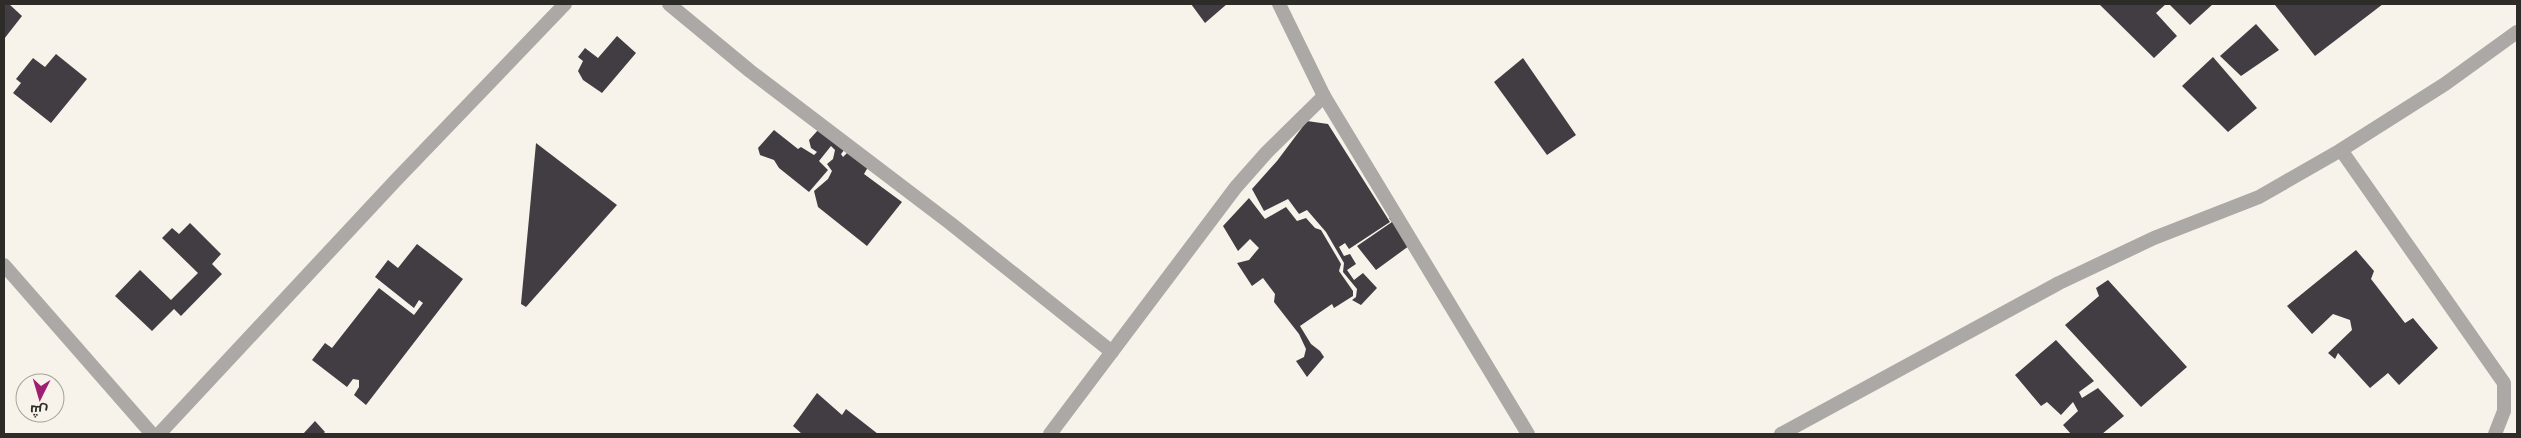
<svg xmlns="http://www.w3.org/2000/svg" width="2521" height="438" viewBox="0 0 2521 438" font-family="Roboto,Cairo,sans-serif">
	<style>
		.building { fill: #423d43 }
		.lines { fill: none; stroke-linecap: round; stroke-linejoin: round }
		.minor { stroke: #aba8a5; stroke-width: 14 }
		.tertiary { stroke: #aba8a5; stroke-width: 14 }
	</style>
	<rect width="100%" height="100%" fill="#f7f3ea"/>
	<g class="building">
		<polygon points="4,4 9,4 22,16 4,39"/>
		<polygon points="1191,4 1227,4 1205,23"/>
		<polygon points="2099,4 2166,4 2156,13 2177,36 2154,58"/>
		<polygon points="2169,4 2213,4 2190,25"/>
		<polygon points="2277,4 2383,4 2315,56 2275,5"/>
		<polygon points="2256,24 2279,50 2241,76 2220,56"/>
		<polygon points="617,36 636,53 602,93 583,80 578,71 583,61 578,57 585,48 598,58"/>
		<polygon points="56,54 87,79 51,123 13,93 21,83 16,79 33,58 45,67"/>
		<polygon points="2213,57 2257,108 2228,132 2182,86"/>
		<polygon points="1523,58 1576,135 1547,155 1494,82"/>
		<polygon points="1307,121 1328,124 1390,222 1349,249 1345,243 1339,247 1344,256 1350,254 1356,264 1347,270 1354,280 1363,273 1377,288 1361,305 1352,300 1356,297 1357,289 1343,272 1344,263 1326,232 1307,210 1299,214 1288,199 1264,211 1252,189 1277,161"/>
		<polygon points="819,129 845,149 841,154 843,157 849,151 868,167 864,174 902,202 867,246 818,207 814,191 828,179 832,171 827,164 833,159 835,150 831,146 819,161 828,170 809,192 779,168 774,160 760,155 758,148 774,130 798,149 801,147 814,155 817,152 811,148 809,140"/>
		<polygon points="536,143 617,205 526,307 521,304"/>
		<polygon points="1249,198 1265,219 1286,207 1297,221 1306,218 1315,228 1321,230 1341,264 1339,271 1353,291 1353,296 1334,308 1332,304 1300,326 1311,344 1320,351 1324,357 1307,377 1296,361 1304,357 1306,349 1299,334 1274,302 1275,294 1263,278 1252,286 1237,263 1249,260 1259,248 1250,239 1238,251 1223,226"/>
		<polygon points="1395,214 1413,243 1376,270 1357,246 1392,222 1389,218"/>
		<polygon points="190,223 221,254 212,264 222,274 181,316 174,309 152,331 115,296 140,270 171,300 198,273 162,238 172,228 179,234"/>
		<polygon points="417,244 463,279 366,405 354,395 359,387 359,380 353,379 347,387 312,360 325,343 332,348 379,288 414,315 423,303 419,300 414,308 375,277 388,260 398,268"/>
		<polygon points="2356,250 2374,271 2371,279 2405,323 2413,318 2438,348 2399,385 2388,373 2370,388 2338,353 2335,359 2328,353 2352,330 2350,320 2333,314 2312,334 2287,306"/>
		<polygon points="2108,280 2187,367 2141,407 2065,325 2099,296 2096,288"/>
		<polygon points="2056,340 2094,381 2079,392 2082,398 2098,388 2124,416 2102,434 2071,434 2063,425 2078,411 2073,402 2061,415 2047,402 2041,406 2015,375"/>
		<polygon points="817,393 842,415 846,409 878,434 802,434 793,426"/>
		<polygon points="315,421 325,432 323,434 303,434"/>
	</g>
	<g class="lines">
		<g class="minor">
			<polyline points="669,4 750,71 950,223 1112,352"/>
			<polyline points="1279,4 1324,96"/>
			<polyline points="2341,150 2504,383 2504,411 2495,434"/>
			<polyline points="4,265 152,434"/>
			<polyline points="1050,434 1236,187 1267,152 1324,96 1528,434"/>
			<polyline points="1781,434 2059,283 2154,238 2259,197 2341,150 2445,84 2517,32"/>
		</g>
		<polyline class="tertiary" points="159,434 396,180 565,4"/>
	</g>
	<rect width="2521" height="438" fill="none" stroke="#2d2c28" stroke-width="10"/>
	<g transform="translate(40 398) rotate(185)"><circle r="24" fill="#f7f3ea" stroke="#a6a39c"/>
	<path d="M0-4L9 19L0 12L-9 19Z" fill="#9e1e71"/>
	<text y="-8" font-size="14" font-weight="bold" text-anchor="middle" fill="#2d2c28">ش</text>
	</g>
</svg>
